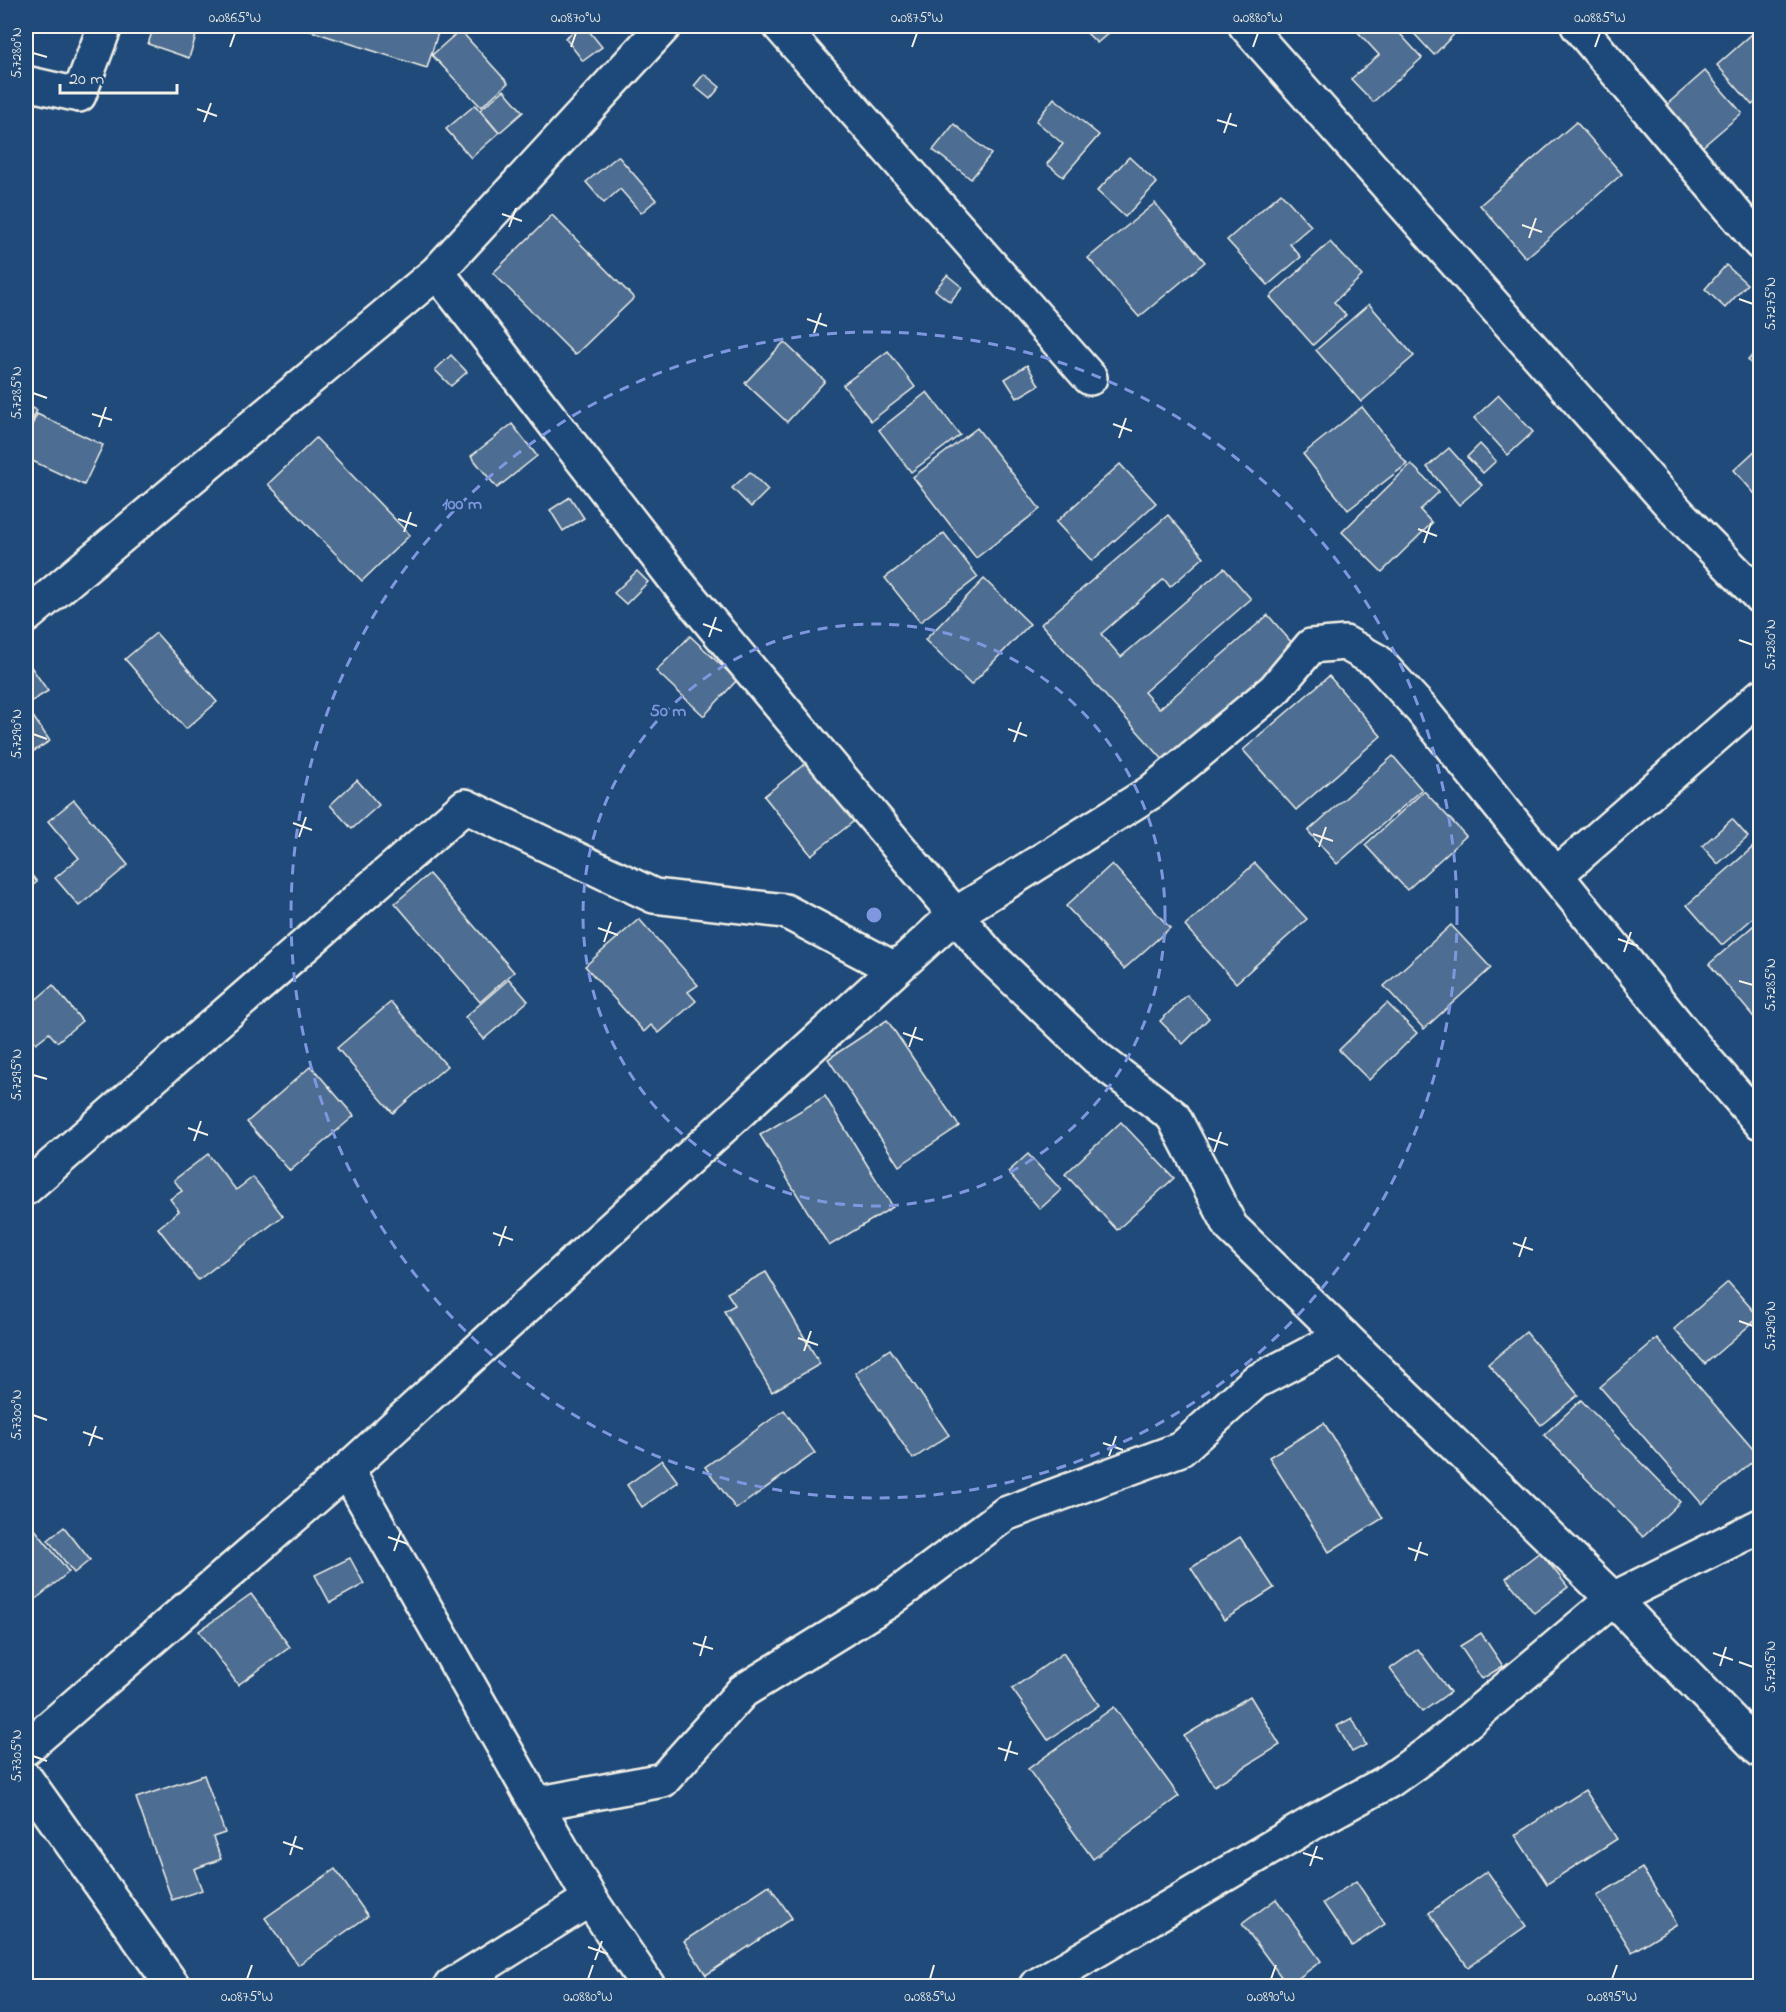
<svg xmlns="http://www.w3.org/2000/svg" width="1786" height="2012" viewBox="0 0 1786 2012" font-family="'Indie Flower',sans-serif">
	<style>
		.building { fill: #4d6e92; stroke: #f4f1e8; stroke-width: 1.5 }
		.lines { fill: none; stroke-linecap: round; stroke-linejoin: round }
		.minor-casing { stroke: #f4f1e8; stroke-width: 38 }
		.minor { stroke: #1f4a7a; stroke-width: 33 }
		.ticks { fill: none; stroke: #f4f1e8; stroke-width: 2 }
		.ring { fill: none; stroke: #7e97df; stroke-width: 3; stroke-dasharray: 10 8 }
		.centre { fill: #7e97df; stroke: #1f4a7a; stroke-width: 3 }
		.ring-label { font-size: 18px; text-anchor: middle; font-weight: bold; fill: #7e97df; stroke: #1f4a7a; stroke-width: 4.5; stroke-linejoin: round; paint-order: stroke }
		.neatline { fill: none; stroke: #f4f1e8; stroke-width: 2 }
		.ticks-label { font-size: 15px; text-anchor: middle; fill: #f4f1e8 }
	</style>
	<rect width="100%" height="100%" fill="#1f4a7a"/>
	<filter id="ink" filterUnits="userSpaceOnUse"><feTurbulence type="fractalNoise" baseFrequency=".0167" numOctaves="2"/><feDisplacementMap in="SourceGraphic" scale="12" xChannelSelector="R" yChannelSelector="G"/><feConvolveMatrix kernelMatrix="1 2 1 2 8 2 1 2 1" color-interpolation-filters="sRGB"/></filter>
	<g filter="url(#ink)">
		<g class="building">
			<polygon points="154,26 199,26 189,58 148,44"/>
			<polygon points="295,26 440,26 427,68"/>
			<polygon points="560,26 572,26 565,31"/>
			<polygon points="581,26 585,26 602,47 583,61 565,38"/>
			<polygon points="1080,26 1117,26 1097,43"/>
			<polygon points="1360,26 1393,26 1422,58 1373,102 1351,79 1379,55 1356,30"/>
			<polygon points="1407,26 1462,26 1434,55"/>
			<polygon points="1760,27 1760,98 1752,105 1717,65"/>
			<polygon points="460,30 508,83 481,107 432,55"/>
			<polygon points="1705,71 1742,113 1701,148 1665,106"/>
			<polygon points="704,74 720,87 710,99 694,86"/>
			<polygon points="504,90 523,112 499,133 480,110"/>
			<polygon points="1054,98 1099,135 1063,177 1047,164 1063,144 1036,121"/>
			<polygon points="475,105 499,133 471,158 446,129"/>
			<polygon points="1576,122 1622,174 1526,258 1480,205"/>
			<polygon points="954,124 991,154 971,179 933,150"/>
			<polygon points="618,156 656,200 641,213 620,189 604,203 586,182"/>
			<polygon points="1129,157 1157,183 1125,217 1097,191"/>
			<polygon points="1281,193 1311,226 1290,244 1301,257 1268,285 1227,240"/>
			<polygon points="1155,203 1205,262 1139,317 1088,258"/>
			<polygon points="552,215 634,298 575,355 493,273"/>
			<polygon points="1330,242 1362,276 1334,302 1346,315 1313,345 1270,297"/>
			<polygon points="1726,265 1747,284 1725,308 1705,289"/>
			<polygon points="947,275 962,287 950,302 935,290"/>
			<polygon points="1369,304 1414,356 1361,402 1316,350"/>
			<polygon points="784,342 825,381 787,422 745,383"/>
			<polygon points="1760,349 1760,374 1748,360"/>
			<polygon points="888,351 915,387 871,421 843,385"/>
			<polygon points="451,355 467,372 451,386 435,370"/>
			<polygon points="1027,365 1039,385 1017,398 1005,379"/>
			<polygon points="927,392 960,435 911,472 879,430"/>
			<polygon points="1499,395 1533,432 1508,455 1474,418"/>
			<polygon points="26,405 37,410 26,434"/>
			<polygon points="1362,407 1407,464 1348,510 1303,454"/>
			<polygon points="37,414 103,445 84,485 26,458 26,438"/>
			<polygon points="512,424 537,456 497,488 471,456"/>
			<polygon points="977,428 1040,509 976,558 913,477"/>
			<polygon points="316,438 410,535 362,581 268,484"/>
			<polygon points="1480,444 1496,461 1483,473 1467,457"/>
			<polygon points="1760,446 1760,500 1734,470"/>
			<polygon points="1449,448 1482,485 1459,505 1427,467"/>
			<polygon points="1120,464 1156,503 1092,561 1056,522"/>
			<polygon points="1411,464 1439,492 1420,510 1432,523 1382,572 1342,532"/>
			<polygon points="750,472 768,490 751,507 732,488"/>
			<polygon points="570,497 584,518 563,531 550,510"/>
			<polygon points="1168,515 1204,557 1170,587 1164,579 1101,634 1121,657 1224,568 1251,599 1144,692 1159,709 1268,615 1298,650 1166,763 1041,624"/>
			<polygon points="944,533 978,577 920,622 885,578"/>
			<polygon points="637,571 648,582 626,604 614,593"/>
			<polygon points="984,579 1030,624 971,685 925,640"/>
			<polygon points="156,633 217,702 186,729 125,659"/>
			<polygon points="690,636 737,680 704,716 656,671"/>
			<polygon points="29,664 48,691 26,705 26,666"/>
			<polygon points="1329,676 1381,736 1296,810 1243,750"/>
			<polygon points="32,715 50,741 26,756 26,720"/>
			<polygon points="1393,756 1422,790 1337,864 1308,831"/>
			<polygon points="811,759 858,818 811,855 764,796"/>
			<polygon points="357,780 379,805 352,829 330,805"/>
			<polygon points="1424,791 1466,836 1407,890 1365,845"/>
			<polygon points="74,800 128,865 79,906 55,878 79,858 48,821"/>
			<polygon points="1732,819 1748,837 1718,864 1702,846"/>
			<polygon points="1760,841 1760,912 1722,945 1687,905"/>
			<polygon points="1255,863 1307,919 1236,983 1185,926"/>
			<polygon points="1112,864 1170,928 1124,969 1066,906"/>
			<polygon points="26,868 37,882 26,891"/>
			<polygon points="429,874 514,972 480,1002 395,903"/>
			<polygon points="639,919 698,985 688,992 696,1001 659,1033 651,1025 644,1032 585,966"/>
			<polygon points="1760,920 1760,1018 1757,1021 1709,964"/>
			<polygon points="1451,925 1491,968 1424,1029 1384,986"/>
			<polygon points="26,966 33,976 26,982"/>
			<polygon points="509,979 528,1001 484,1039 465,1017"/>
			<polygon points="53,985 82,1021 57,1042 49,1033 36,1043 26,1030 26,1008"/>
			<polygon points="1187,995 1209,1018 1183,1044 1160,1021"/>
			<polygon points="391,1002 447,1066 393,1113 337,1048"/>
			<polygon points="1387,1003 1417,1033 1369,1080 1339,1050"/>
			<polygon points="887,1020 959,1126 899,1166 828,1059"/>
			<polygon points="311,1066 354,1116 290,1171 247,1122"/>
			<polygon points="825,1096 893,1207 829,1246 760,1135"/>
			<polygon points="1121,1122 1174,1178 1117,1230 1065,1174"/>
			<polygon points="208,1154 236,1190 253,1177 283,1216 198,1280 158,1228 179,1211 170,1199 182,1191 174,1180"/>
			<polygon points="1028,1154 1061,1190 1040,1209 1008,1172"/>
			<polygon points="766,1272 820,1364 772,1392 724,1311 735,1305 727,1293"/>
			<polygon points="1728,1282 1759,1317 1705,1364 1674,1329"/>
			<polygon points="1526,1332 1578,1395 1541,1425 1488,1364"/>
			<polygon points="1657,1338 1759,1456 1702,1504 1600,1387"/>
			<polygon points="890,1349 949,1435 913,1459 855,1373"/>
			<polygon points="1581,1400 1680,1502 1643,1537 1544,1435"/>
			<polygon points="784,1410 815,1453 736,1509 705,1467"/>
			<polygon points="1324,1423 1383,1518 1329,1552 1269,1457"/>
			<polygon points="662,1460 678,1482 642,1507 627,1485"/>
			<polygon points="26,1518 69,1572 26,1607"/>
			<polygon points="64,1527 90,1560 74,1573 48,1540"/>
			<polygon points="1240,1537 1274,1588 1224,1620 1191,1568"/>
			<polygon points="1540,1552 1568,1587 1534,1613 1506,1578"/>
			<polygon points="350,1558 364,1584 330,1603 315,1575"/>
			<polygon points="251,1594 290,1647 238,1685 199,1631"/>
			<polygon points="1481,1633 1503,1666 1482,1679 1460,1646"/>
			<polygon points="1418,1649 1450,1692 1422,1712 1390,1669"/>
			<polygon points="1063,1653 1099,1705 1048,1740 1012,1689"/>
			<polygon points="1250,1696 1280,1745 1214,1786 1184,1736"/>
			<polygon points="1114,1707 1179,1796 1093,1859 1028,1769"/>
			<polygon points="1352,1718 1366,1745 1352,1752 1337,1726"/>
			<polygon points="204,1775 225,1833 213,1837 221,1859 194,1869 202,1890 172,1900 136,1798"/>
			<polygon points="1585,1790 1617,1839 1547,1884 1515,1835"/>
			<polygon points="1642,1868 1677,1924 1632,1952 1597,1896"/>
			<polygon points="335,1869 368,1916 298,1965 265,1918"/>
			<polygon points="1487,1871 1526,1926 1468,1967 1429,1913"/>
			<polygon points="1356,1881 1385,1924 1352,1946 1323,1903"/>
			<polygon points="769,1885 792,1918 706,1975 684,1941"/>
			<polygon points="1276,1899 1321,1961 1288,1986 1242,1924"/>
		</g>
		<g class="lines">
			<g class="minor-casing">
				<g id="minor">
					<polyline points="780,26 1090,378"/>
					<polyline points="1246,26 1679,514 1760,597"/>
					<polyline points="1578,26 1760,243"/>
					<polyline points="26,83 79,95 105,26"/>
					<polyline points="437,272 681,587 989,955 1097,1058 1173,1116 1231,1227 1613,1599 1760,1750"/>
					<polyline points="26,616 437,272 664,26"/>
					<polyline points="1556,875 1760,697"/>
					<polyline points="26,1188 465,806 654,896 785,911 895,969"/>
					<polyline points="347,1470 590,1899 648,1986"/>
					<polyline points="26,1748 347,1470 956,914 1151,792 1274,690 1311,646 1345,643 1377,661 1422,710 1699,1052 1760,1122"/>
					<polyline points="26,1779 173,1986"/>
					<polyline points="536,1804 663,1780 743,1691 887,1602 1005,1514 1181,1449 1255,1382 1343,1336"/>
					<polyline points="451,1986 590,1899"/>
					<polyline points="1036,1986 1314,1822 1389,1781 1437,1747 1613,1599 1760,1526"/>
				</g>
			</g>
			<use href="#minor" class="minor"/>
		</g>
	</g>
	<path class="ticks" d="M230,47L235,33M571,47L576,33M912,47L917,33M1253,47L1258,33M1595,47L1600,33M33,53L47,57M197,109L217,116M1217,120L1237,126M204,122L211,103M1224,133L1231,113M502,214L522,221M1522,225L1542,232M509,227L516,208M1529,238L1536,218M1739,299L1753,304M807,319L827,326M814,333L821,313M33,393L47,398M92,414L112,420M1113,424L1132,431M99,427L106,407M1119,438L1126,418M398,519L417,526M1418,529L1437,536M404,532L411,512M1424,543L1431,523M703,624L722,631M709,637L716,617M1739,640L1753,645M1008,729L1027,736M33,734L47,739M1014,742L1021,722M293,823L312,830M1313,834L1333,841M299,837L306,817M1319,847L1326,827M598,928L618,935M1618,939L1638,946M604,942L611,922M1624,952L1631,932M1739,981L1753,985M903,1033L923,1040M909,1047L916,1027M33,1075L47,1079M188,1128L208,1135M1208,1138L1228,1145M194,1141L201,1121M1214,1152L1221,1132M493,1233L513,1240M1513,1243L1533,1250M499,1246L506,1226M1519,1257L1526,1237M1739,1321L1753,1326M798,1338L818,1345M804,1351L811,1331M33,1415L47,1420M83,1432L103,1439M1103,1443L1123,1450M89,1446L96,1426M1109,1456L1116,1436M388,1537L408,1544M1408,1548L1428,1555M394,1551L401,1531M1415,1561L1421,1542M693,1643L713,1649M1713,1653L1733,1660M700,1656L706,1636M1739,1662L1753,1667M1720,1666L1726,1647M998,1748L1018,1754M33,1756L47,1761M1005,1761L1011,1741M283,1842L303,1849M1303,1853L1323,1859M290,1855L296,1836M1310,1866L1317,1846M588,1947L608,1954M595,1960L602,1941M247,1979L252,1965M588,1979L593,1965M930,1979L934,1965M1271,1979L1276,1965M1612,1979L1617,1965"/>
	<g class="ring">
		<circle cx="874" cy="915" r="291"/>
		<circle cx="874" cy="915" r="583"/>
	</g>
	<circle cx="874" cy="915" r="9" class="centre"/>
	<g class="ring-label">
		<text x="462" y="509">100 m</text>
		<text x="668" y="716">50 m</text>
	</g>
	<rect width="1786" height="2012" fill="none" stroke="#1f4a7a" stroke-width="66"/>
	<path d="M60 84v9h117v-9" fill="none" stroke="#f4f1e8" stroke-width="3"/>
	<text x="69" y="84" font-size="18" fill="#f4f1e8" stroke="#1f4a7a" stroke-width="4.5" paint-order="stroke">20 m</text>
	<rect x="33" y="33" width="1720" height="1946" class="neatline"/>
	<g class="ticks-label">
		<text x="235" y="22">0.0865°W</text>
		<text x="576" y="22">0.0870°W</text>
		<text x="917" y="22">0.0875°W</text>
		<text x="1258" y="22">0.0880°W</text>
		<text x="1600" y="22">0.0885°W</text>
		<text transform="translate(16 53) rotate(-90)" y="5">5.7280°N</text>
		<text transform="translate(1770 304) rotate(-90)" y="5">5.7275°N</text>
		<text transform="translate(16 393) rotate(-90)" y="5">5.7285°N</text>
		<text transform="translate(1770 645) rotate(-90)" y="5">5.7280°N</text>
		<text transform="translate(16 734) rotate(-90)" y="5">5.7290°N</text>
		<text transform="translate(1770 985) rotate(-90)" y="5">5.7285°N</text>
		<text transform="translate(16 1075) rotate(-90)" y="5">5.7295°N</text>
		<text transform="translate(1770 1326) rotate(-90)" y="5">5.7290°N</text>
		<text transform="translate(16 1415) rotate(-90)" y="5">5.7300°N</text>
		<text transform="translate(1770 1667) rotate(-90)" y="5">5.7295°N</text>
		<text transform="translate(16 1756) rotate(-90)" y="5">5.7305°N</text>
		<text x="247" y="2001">0.0875°W</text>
		<text x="588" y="2001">0.0880°W</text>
		<text x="930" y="2001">0.0885°W</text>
		<text x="1271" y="2001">0.0890°W</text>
		<text x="1612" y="2001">0.0895°W</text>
	</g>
</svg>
